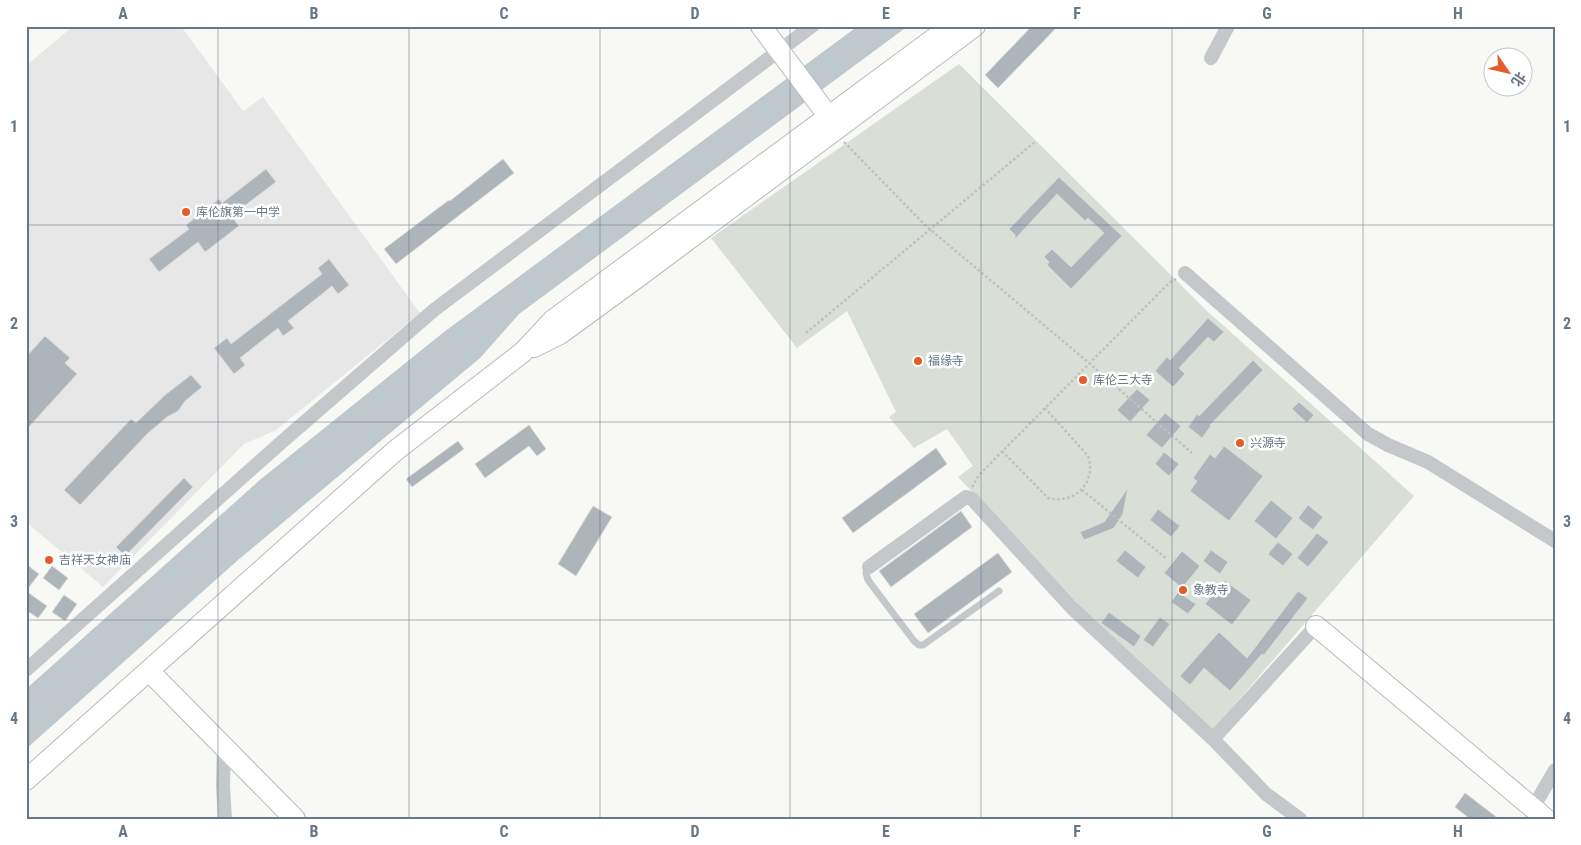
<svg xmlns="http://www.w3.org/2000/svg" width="1581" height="845" viewBox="0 0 1581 845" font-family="'Roboto Condensed','Noto Sans SC',sans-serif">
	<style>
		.built { fill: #e6e7e6 }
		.green { fill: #d9dfd6 }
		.water { fill: #bec8cd }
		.building { fill: #adb4ba; stroke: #d9dad7 }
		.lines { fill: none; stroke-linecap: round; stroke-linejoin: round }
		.secondary-casing { stroke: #b6bbc0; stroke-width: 22 }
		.path { stroke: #bec0c2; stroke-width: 2.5; stroke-dasharray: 2.5 2.5; stroke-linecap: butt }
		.lane { stroke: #c4c8cb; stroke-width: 7 }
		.street { stroke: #c4c8cb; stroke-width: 14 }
		.secondary { stroke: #fff; stroke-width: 20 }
		.grid { fill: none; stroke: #677786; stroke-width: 1; stroke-opacity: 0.55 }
		.poi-dot { fill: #e35c2a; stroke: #fff; stroke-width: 2 }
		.labels { text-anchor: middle; stroke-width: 5; stroke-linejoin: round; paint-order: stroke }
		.poi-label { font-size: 12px; fill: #677786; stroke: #fff; text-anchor: start }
		.neatline { fill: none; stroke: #677786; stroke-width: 2 }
		.grid-label { font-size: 16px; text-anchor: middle; font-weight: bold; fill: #677786 }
	</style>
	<rect width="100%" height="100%" fill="#f8f8f5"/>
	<polygon class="built" points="73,26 181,26 243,111 263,97 420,313 276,430 244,444 103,587 26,522 26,66"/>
	<polygon class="green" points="959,64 1206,310 1414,496 1213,730 1101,628 958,477 973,466 947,429 914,448 889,417 896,412 847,311 797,348 711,238"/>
	<polygon class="water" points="858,26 908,26 519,314 480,358 238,560 26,749 26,689 261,479 444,332"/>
	<g class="building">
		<polygon points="1032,26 1058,26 998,88 985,75"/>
		<polygon points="503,159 514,173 396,264 384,249 449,200 450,201"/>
		<polygon points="266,169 276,182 231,216 239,226 205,252 198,242 159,272 149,259 189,229 186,225 219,199 222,203"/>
		<polygon points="1059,177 1122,236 1071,289 1047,265 1049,262 1044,257 1052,249 1071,267 1104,233 1088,218 1085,221 1057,194 1015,239 1015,235 1009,229"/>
		<polygon points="329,259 349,285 338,294 332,286 288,321 294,328 283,336 278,328 240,358 245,365 234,374 214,348 227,338 231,344 322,274 318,268"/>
		<polygon points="1208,318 1224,332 1214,342 1208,337 1179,368 1185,374 1173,387 1155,371 1167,357 1170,360"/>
		<polygon points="45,336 70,358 65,363 77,374 26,430 26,357"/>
		<polygon points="1253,360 1263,370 1210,425 1211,426 1202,438 1188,427 1197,414 1199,416"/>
		<polygon points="191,375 202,387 185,401 178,411 167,417 147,434 80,505 64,490 131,419 136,423 165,395"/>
		<polygon points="1137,389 1150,400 1130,422 1117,410"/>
		<polygon points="1299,402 1314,415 1307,423 1292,409"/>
		<polygon points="1165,413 1181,426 1162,448 1146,435"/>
		<polygon points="529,425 546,449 537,456 529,446 485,478 475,464"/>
		<polygon points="458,441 464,449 412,487 406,479"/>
		<polygon points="1224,446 1263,476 1229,521 1190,491 1197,481 1193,478 1210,454 1215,458"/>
		<polygon points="936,448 947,464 853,533 842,518"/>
		<polygon points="1164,452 1179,464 1169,476 1155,464"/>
		<polygon points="184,478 193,487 125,556 116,547"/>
		<polygon points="1128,488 1123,514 1114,528 1084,540 1080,532 1104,522"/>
		<polygon points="1271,500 1293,518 1276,539 1254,521"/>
		<polygon points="1308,505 1323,517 1313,530 1298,518"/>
		<polygon points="593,506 612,517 576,576 558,564"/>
		<polygon points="1158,509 1180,526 1171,537 1150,520"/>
		<polygon points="961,511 972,527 891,587 879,571"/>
		<polygon points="1317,533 1329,542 1308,567 1297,558"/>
		<polygon points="1278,542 1293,554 1283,566 1268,554"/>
		<polygon points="1125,550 1146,567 1138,578 1116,561"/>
		<polygon points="1211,550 1228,562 1220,574 1203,561"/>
		<polygon points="1182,551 1200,566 1182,588 1164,573"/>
		<polygon points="998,553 1012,572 928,633 914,614"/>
		<polygon points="26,564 39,574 26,591"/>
		<polygon points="52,566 68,578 59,590 43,578"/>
		<polygon points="1224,580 1251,600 1232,625 1205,604"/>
		<polygon points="26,591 47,606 38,618 26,610"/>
		<polygon points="1298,591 1308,598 1264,655 1262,654 1230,691 1204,668 1190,685 1180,676 1219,632 1247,658"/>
		<polygon points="1178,592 1196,604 1188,614 1171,602"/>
		<polygon points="64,595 77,604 65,621 52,612"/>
		<polygon points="1109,612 1141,636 1134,647 1101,623"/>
		<polygon points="1160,617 1170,624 1153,647 1143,640"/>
		<polygon points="1465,793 1499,819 1470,819 1455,807"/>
	</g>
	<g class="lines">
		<g class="secondary-casing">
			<g id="secondary">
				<polyline points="761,26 829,117"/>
				<polyline points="534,347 560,334 638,277 975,26"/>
				<polyline points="1316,626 1546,819"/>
				<polyline points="149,671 295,819"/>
				<polyline points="26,780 395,451 523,352 553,320 951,26"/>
			</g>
		</g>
		<g class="path">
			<polyline points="844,142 926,226 1089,363 1192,453"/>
			<polyline points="806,333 1036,141"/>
			<path d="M1002,451L1048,498C1075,505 1097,482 1088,456L1045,408"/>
			<polyline points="972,487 979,475 1169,283 1176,279"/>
			<polyline points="1082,490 1167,559"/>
		</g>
		<polyline class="lane" points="869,567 866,573 868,580 914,641 919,645 923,645 999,591"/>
		<g class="street">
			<polyline points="1211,58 1228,26"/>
			<polyline points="1185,273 1368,434 1388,445 1428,462 1555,541"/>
			<polyline points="869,567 966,497 972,499 1072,608 1213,739 1316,626"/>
			<polyline points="26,670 284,440 434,310 812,26"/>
			<polyline points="1213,739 1266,794 1300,819"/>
			<polyline points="224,746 223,786 225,819"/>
			<polyline points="1533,808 1555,770"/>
		</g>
		<use href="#secondary" class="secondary"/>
	</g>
	<path class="grid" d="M218,26V819M409,26V819M600,26V819M790,26V819M981,26V819M1172,26V819M1363,26V819M26,225H1555M26,422H1555M26,620H1555"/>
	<g class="poi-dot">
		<circle cx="186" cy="212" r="5"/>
		<circle cx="918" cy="361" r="5"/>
		<circle cx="1083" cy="380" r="5"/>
		<circle cx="1240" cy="443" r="5"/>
		<circle cx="49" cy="560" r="5"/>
		<circle cx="1183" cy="590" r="5"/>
	</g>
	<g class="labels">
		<g class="poi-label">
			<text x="196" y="216">库伦旗第一中学</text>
			<text x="928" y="365">福缘寺</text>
			<text x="1093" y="384">库伦三大寺</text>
			<text x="1250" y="447">兴源寺</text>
			<text x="59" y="564">吉祥天女神庙</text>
			<text x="1193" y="594">象教寺</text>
		</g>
	</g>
	<rect width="1581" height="845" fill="none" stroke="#ffffff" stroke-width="55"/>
	<g transform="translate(1508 72) rotate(124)"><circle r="24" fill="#ffffff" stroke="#c2c9cf"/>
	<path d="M0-4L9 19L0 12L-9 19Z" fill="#e35c2a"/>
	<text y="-8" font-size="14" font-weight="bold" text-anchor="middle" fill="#677786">北</text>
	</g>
	<rect x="28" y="28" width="1526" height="790" class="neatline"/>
	<g class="grid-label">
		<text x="123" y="19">A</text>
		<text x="314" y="19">B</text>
		<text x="504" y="19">C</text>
		<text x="695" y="19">D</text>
		<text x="886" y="19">E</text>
		<text x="1077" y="19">F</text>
		<text x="1267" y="19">G</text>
		<text x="1458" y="19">H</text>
		<text x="14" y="132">1</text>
		<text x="1567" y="132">1</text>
		<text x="14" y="329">2</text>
		<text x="1567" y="329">2</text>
		<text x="14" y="527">3</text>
		<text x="1567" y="527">3</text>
		<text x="14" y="724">4</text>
		<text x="1567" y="724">4</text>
		<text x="123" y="837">A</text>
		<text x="314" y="837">B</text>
		<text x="504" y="837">C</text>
		<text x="695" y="837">D</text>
		<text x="886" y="837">E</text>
		<text x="1077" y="837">F</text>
		<text x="1267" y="837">G</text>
		<text x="1458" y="837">H</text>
	</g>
</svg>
